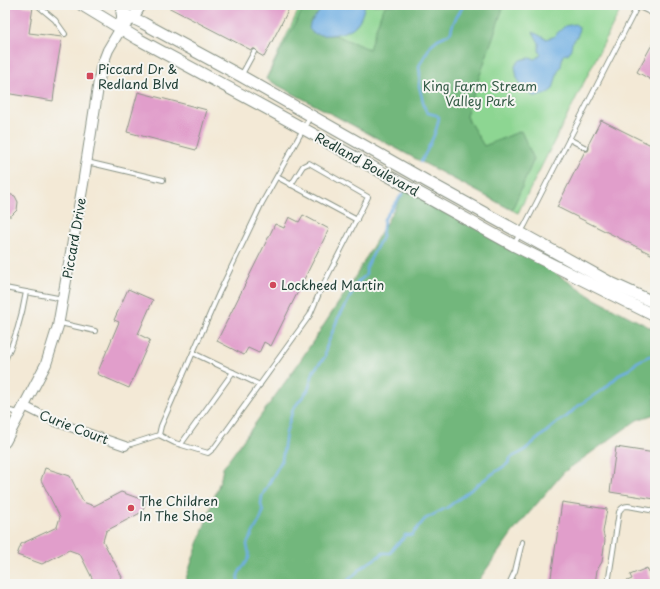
<svg xmlns="http://www.w3.org/2000/svg" width="660" height="589" viewBox="0 0 660 589" font-family="'Playpen Sans',sans-serif">
	<style>
		.green { fill: #8dd692; stroke: #568a63 }
		.forest { fill: #72b77c; stroke: #487a58 }
		.water { fill: #6fafe3; stroke: #47768c }
		.lines { fill: none; stroke-linecap: round; stroke-linejoin: round }
		.stream { stroke: #6fafe3; stroke-width: 2.5 }
		.building { fill: #e19ecb }
		.service-casing { stroke: #899385; stroke-width: 6 }
		.minor-casing { stroke: #899385; stroke-width: 10 }
		.tertiary-casing { stroke: #899385; stroke-width: 12 }
		.secondary-casing { stroke: #899385; stroke-width: 13 }
		.service { stroke: #fff; stroke-width: 4 }
		.minor { stroke: #fff; stroke-width: 8 }
		.tertiary { stroke: #fff; stroke-width: 10 }
		.secondary { stroke: #fff; stroke-width: 11 }
		.poi-dot { fill: #d1495b; stroke: #f6f6f2; stroke-width: 1.5 }
		.labels { text-anchor: middle; stroke-width: 4; stroke-linejoin: round; paint-order: stroke }
		.poi-label { font-size: 13px; fill: #1f3d34; stroke: #f6f6f2; text-anchor: start }
		.park-label { font-size: 13px; fill: #355c47; stroke: #f6f6f2 }
		.street-label { font-size: 13px; fill: #1f3d34; stroke: #f6f6f2 }
	</style>
	<rect width="100%" height="100%" fill="#f6f6f2"/>
	<filter id="ink" filterUnits="userSpaceOnUse"><feTurbulence type="fractalNoise" baseFrequency=".025" numOctaves="2"/><feDisplacementMap in="SourceGraphic" scale="8" xChannelSelector="R" yChannelSelector="G"/><feConvolveMatrix kernelMatrix="1 2 1 2 8 2 1 2 1" color-interpolation-filters="sRGB"/></filter>
	<filter id="wash" filterUnits="userSpaceOnUse"><feTurbulence type="fractalNoise" baseFrequency=".012" numOctaves="4" result="noise"/><feDisplacementMap in="SourceGraphic" scale="16" xChannelSelector="R" yChannelSelector="G"/><feGaussianBlur stdDeviation="0.9" result="paint"/><feColorMatrix in="noise" values="0 0 0 0 0 0 0 0 0 0 0 0 0 0 0 0 0 1.4 0 .05"/><feComposite in="paint" operator="in"/></filter>
	<g filter="url(#wash)">
		<rect width="100%" height="100%" fill="#f3e9d6"/>
		<polygon class="green" points="301,5 623,5 518,213 266,79"/>
		<g class="forest">
			<polygon points="305,5 325,5 310,23 321,35 335,35 369,49 382,11 386,5 504,5 466,116 484,146 521,131 534,159 512,210 266,79"/>
			<polygon points="408,185 513,245 593,298 655,330 655,414 637,420 564,472 512,533 476,584 184,584 221,478 223,468 296,367 351,284"/>
		</g>
		<g class="water">
			<path d="M325,5H365C363,12 361,20 356,25C348,34 324,38 313,33C312,32 310,30 309,29L310,23Z"/>
			<polygon points="575,24 579,27 578,35 572,43 571,48 569,53 563,55 561,66 558,71 553,89 549,92 543,95 536,97 526,92 517,78 515,66 520,60 529,58 535,59 541,54 539,51 539,43 533,32 546,39 553,37 565,26"/>
		</g>
		<g class="lines">
			<g class="stream">
				<path d="M421,162C428,148 437,133 439,117L436,115L428,113L425,109L419,86L420,74L419,66L431,45L438,39L445,36L451,32C452,21 459,14 464,5"/>
				<path d="M239,584C234,570 246,568 249,557C250,553 247,548 247,544L261,518L263,512L261,504L262,496L282,460L286,433L293,409L308,390L314,370L325,357L326,348L338,318L345,307L358,282L366,275V269L370,260L382,237L384,219L403,193"/>
				<path d="M344,584C351,578 357,572 364,566C370,561 378,558 383,553H390L395,546L403,539L405,535H412L425,519L448,507L489,476L506,465L509,462L510,459L512,457L522,452L559,421L566,417L578,406L604,389L621,373L630,369L637,362L649,356H655"/>
			</g>
		</g>
		<g id="blocks">
			<g class="building">
				<polygon points="5,5 17,5 33,7 29,33 62,37 54,85 55,85 53,101 5,93"/>
				<polygon points="164,5 291,5 264,57 257,53 257,51 255,49 253,49 251,50"/>
				<polygon points="655,39 655,82 637,72"/>
				<polygon points="138,92 207,110 196,150 127,132"/>
				<polygon points="601,120 655,147 655,256 557,207 585,151 588,151 589,149 589,146 588,145"/>
				<polygon points="5,193 15,196 18,202 17,210 11,216 5,216"/>
				<polygon points="303,215 329,229 271,346 264,342 259,353 248,348 244,355 217,341 275,224 284,228 289,217 299,222"/>
				<polygon points="128,289 153,300 138,334 150,340 129,388 97,374 119,322 114,320"/>
				<polygon points="616,447 655,453 655,499 610,492"/>
				<polygon points="45,468 70,476 83,502 94,506 121,492 146,501 142,512 106,531 103,541 122,577 119,584 105,584 93,580 80,554 69,550 42,564 17,555 21,544 57,527 60,517 41,480"/>
				<polygon points="562,502 607,509 603,532 605,540 602,562 597,570 595,584 550,584"/>
				<polygon points="647,568 653,584 620,584 632,579 630,575"/>
			</g>
		</g>
	</g>
	<g filter="url(#ink)">
		<use href="#blocks" fill-opacity="0" stroke="#899385" stroke-width="1"/>
		<g class="lines">
			<g class="service-casing">
				<g id="service">
					<polyline points="37,5 55,20 65,34"/>
					<polyline points="241,76 254,52"/>
					<polyline points="569,139 586,148"/>
					<polyline points="87,162 163,180"/>
					<polyline points="277,177 357,220"/>
					<polyline points="291,185 303,166 309,163 368,197 321,289 310,315 214,448 208,453 175,443 159,435 161,426 219,293 262,203 310,117"/>
					<polyline points="514,244 525,225 638,5"/>
					<polyline points="5,288 63,299"/>
					<polyline points="60,323 95,331"/>
					<polyline points="193,353 260,385"/>
					<path d="M5,360C16,338 22,316 26,292"/>
					<polyline points="5,410 20,413"/>
					<polyline points="181,444 233,372"/>
					<polyline points="125,446 159,435"/>
					<polyline points="509,584 515,571 522,542"/>
					<path d="M608,584L619,512C621,508 623,506 628,506L655,511"/>
				</g>
			</g>
			<g class="minor-casing">
				<polyline id="minor" points="24,406 56,422 125,446"/>
			</g>
			<g class="tertiary-casing">
				<g id="tertiary">
					<polyline points="642,5 655,11"/>
					<polyline points="122,20 122,13 126,5"/>
					<polyline points="5,442 46,364 58,326 83,184 101,68 108,50 121,28 133,18 141,5"/>
				</g>
			</g>
			<g class="secondary-casing">
				<g id="secondary">
					<polyline points="82,5 138,39 266,108 513,245 655,316"/>
					<polyline points="122,13 143,23 241,76 428,182 611,283 655,303"/>
				</g>
			</g>
			<use href="#service" class="service"/>
			<use href="#minor" class="minor"/>
			<use href="#tertiary" class="tertiary"/>
			<use href="#secondary" class="secondary"/>
		</g>
	</g>
	<g class="poi-dot">
		<rect x="86" y="72" width="8" height="8" rx="2"/>
		<circle cx="273" cy="285" r="4"/>
		<circle cx="131" cy="508" r="4"/>
	</g>
	<g class="labels">
		<g class="poi-label">
			<text x="98" y="74">Piccard Dr &amp;<tspan x="98" dy="15">Redland Blvd</tspan></text>
			<text x="281" y="290">Lockheed Martin</text>
			<text x="139" y="506">The Children<tspan x="139" dy="15">In The Shoe</tspan></text>
		</g>
		<g class="park-label">
			<text x="480" y="91">King Farm Stream<tspan x="480" dy="15">Valley Park</tspan></text>
		</g>
		<g class="street-label">
			<text transform="translate(367 164) rotate(29)" y="5">Redland Boulevard</text>
			<text transform="translate(74 238) rotate(-80)" y="5">Piccard Drive</text>
			<text transform="translate(74 427) rotate(21)" y="5">Curie Court</text>
		</g>
	</g>
	<rect width="660" height="589" fill="none" stroke="#f6f6f2" stroke-width="20"/>
</svg>
